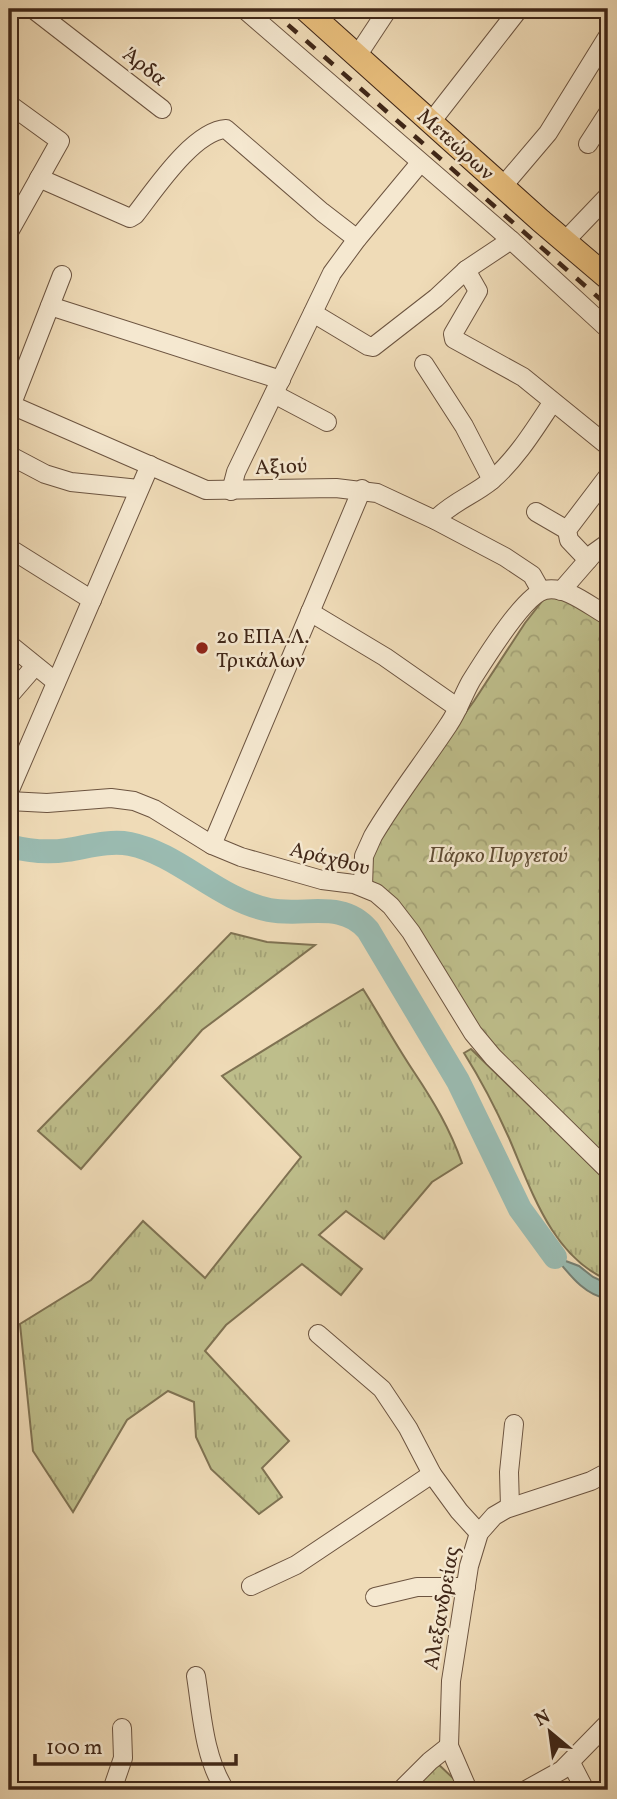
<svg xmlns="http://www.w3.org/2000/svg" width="617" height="1799" viewBox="0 0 617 1799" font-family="Vollkorn,serif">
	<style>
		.grass { fill: url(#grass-tufts); stroke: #7f7252; stroke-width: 2 }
		.park { fill: url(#park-crowns); stroke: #7f7252; stroke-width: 2 }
		.water { fill: #9abbb1; stroke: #768074; stroke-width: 2 }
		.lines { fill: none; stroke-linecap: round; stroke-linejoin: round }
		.river { stroke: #9abbb1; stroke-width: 24 }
		.minor-casing { stroke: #6c5440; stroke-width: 20 }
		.major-casing { stroke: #402718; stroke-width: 25 }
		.minor { stroke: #f5e8d0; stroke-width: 18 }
		.major { stroke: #e8be7c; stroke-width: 23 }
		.rail { stroke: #402718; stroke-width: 4.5; stroke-dasharray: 12 12; stroke-linecap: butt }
		.poi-dot { fill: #8f2418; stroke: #f5e8d0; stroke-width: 2.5 }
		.labels { text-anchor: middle; stroke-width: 5; stroke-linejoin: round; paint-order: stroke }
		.street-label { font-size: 21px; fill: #402718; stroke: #f5e8d0 }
		.poi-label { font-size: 21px; fill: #402718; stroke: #f5e8d0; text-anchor: start }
		.park-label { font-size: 21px; font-style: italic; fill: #604d35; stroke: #f5e8d0 }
	</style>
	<defs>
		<pattern id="grass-tufts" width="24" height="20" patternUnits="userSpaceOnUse" patternTransform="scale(1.75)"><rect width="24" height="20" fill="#bebe8b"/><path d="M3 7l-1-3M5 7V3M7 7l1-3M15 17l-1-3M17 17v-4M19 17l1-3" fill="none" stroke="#a4a377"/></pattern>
		<pattern id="park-crowns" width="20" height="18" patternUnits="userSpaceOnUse" patternTransform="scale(1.75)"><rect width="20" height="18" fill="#bebe8b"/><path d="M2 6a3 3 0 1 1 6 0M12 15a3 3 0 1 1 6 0" fill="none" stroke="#a4a377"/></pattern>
	</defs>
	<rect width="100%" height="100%" fill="#efdbb7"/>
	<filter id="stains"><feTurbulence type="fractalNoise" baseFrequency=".00286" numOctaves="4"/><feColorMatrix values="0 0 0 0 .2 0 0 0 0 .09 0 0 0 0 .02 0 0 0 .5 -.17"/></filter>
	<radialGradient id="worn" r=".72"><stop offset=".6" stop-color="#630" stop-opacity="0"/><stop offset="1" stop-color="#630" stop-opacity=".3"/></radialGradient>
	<g class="grass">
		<polygon points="231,933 267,942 315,945 202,1030 81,1169 38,1131"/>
		<path d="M363,989C380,1016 396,1045 414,1072C434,1102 450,1129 462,1163L432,1182L384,1239L346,1211L319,1235L362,1269L341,1295L302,1264L226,1325L205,1351L289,1441L262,1468L282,1497L259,1514L211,1469L196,1437L194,1402L168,1391L127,1420L73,1512L33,1451L20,1324L91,1280L143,1221L205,1278L301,1157L222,1076Z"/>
		<path d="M471,1049L608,1182V1280C552,1257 531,1189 509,1138C496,1109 481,1080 464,1053Z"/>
	</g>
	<g class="park">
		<polygon points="556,594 608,623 608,1163 506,1065 372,881 368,869 382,827 474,701 525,623 547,595"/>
		<polygon points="436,1762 455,1780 458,1790 413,1790"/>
	</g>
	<path class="water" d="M555,1257L579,1266L593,1277L608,1284V1299C584,1295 570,1275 555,1257Z"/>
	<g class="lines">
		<path class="river" d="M9,846C28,851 47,853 67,850C87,847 109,840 130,844C179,854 217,899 269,910C304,917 342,899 368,930L458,1081L520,1209L555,1257"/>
		<g class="minor-casing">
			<g id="minor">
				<polyline points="33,9 162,109"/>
				<polyline points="244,9 511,240 608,329"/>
				<polyline points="357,56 388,9"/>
				<polyline points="9,104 60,141 9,232"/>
				<polyline points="431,122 519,9"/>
				<polyline points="588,144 608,113"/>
				<path d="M39,178L130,218L135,215C154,191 193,131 226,129L322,212L357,239"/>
				<polyline points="503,186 548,133 608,36"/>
				<polyline points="565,241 608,196"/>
				<polyline points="466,270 478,291 453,334 454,339 523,377 608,446"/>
				<polyline points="50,306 281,380"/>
				<polyline points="313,313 368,346 373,347 436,298 466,270 511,240"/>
				<polyline points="424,364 464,426 492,480"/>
				<polyline points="274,394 327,422"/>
				<polyline points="9,404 206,490 336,488 377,493 435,520 505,557 532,575 541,591"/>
				<polyline points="11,406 62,275"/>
				<polyline points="9,455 45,474 71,482 139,489"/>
				<polyline points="231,491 236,472 332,273 357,239 420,163"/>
				<polyline points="536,512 567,530"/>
				<path d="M435,520C452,502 474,495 492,480C517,458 534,430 552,403"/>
				<polyline points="9,548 92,600"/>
				<polyline points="588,560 569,540 567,530 608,476"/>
				<polyline points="561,591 594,553 608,543"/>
				<polyline points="310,612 385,657 458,708"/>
				<polyline points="9,644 56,682"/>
				<polyline points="9,696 35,666"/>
				<polyline points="9,792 150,465"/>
				<polyline points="9,801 47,803 111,798 134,801 154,809 212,845 241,857 322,880 354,884 376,893 391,906 411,932 473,1033 493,1057 608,1170"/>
				<polyline points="212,845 362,489"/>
				<path d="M363,886L364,856L373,836C396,797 424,762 449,724C458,711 463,695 471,681C483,662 524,595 545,590C566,585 591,607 608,616"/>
				<polyline points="318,1334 382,1389 408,1428 432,1474 459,1511 479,1533"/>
				<polyline points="510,1507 509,1472 514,1424"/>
				<polyline points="251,1586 296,1565 432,1474"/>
				<polyline points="375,1597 417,1587 466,1587"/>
				<path d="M196,1676C202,1715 204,1757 225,1790"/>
				<polyline points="571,1763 585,1790"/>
				<polyline points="112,1790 123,1758 122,1728"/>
				<polyline points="401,1790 430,1761 449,1746"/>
				<polyline points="468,1790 449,1746 451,1681 469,1566 479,1533 494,1516 506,1509 591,1481 608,1472"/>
				<polyline points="526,1790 562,1770 608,1723"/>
			</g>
		</g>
		<g class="major-casing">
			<polyline id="major" points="305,9 541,221 608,278"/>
		</g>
		<use href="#minor" class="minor"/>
		<use href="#major" class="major"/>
		<polyline class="rail" points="270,9 608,306"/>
	</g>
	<circle class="poi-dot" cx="202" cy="648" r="7"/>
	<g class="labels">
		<g class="street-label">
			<text transform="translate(145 66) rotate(38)" y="7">Άρδα</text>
			<text transform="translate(456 144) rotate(42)" y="7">Μετεώρων</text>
			<text transform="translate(281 466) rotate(-2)" y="7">Αξιού</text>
			<text transform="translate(330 858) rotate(14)" y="7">Αράχθου</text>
			<text transform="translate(441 1608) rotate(-80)" y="7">Αλεξανδρείας</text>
		</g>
		<g class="poi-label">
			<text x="216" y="643">2ο ΕΠΑ.Λ.<tspan x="216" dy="24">Τρικάλων</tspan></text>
		</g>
		<g class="park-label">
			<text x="498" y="862">Πάρκο Πυργετού</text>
		</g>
	</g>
	<rect width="617" height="1799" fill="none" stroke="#efdbb7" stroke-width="35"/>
	<rect x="10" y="10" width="596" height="1778" fill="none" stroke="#402718" stroke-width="3.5"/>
	<rect x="18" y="18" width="582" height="1764" fill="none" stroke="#402718" stroke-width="2"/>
	<g transform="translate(550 1732) rotate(331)" stroke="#f5e8d0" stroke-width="5" paint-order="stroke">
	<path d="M0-5L12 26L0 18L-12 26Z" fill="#402718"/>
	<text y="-10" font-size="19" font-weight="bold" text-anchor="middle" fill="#402718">N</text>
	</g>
	<path d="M35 1754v10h201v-10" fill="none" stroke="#402718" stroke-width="3.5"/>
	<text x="46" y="1754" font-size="21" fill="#402718" stroke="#f5e8d0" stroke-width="5" paint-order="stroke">100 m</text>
	<rect width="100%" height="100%" filter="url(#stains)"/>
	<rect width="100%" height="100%" fill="url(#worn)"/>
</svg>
